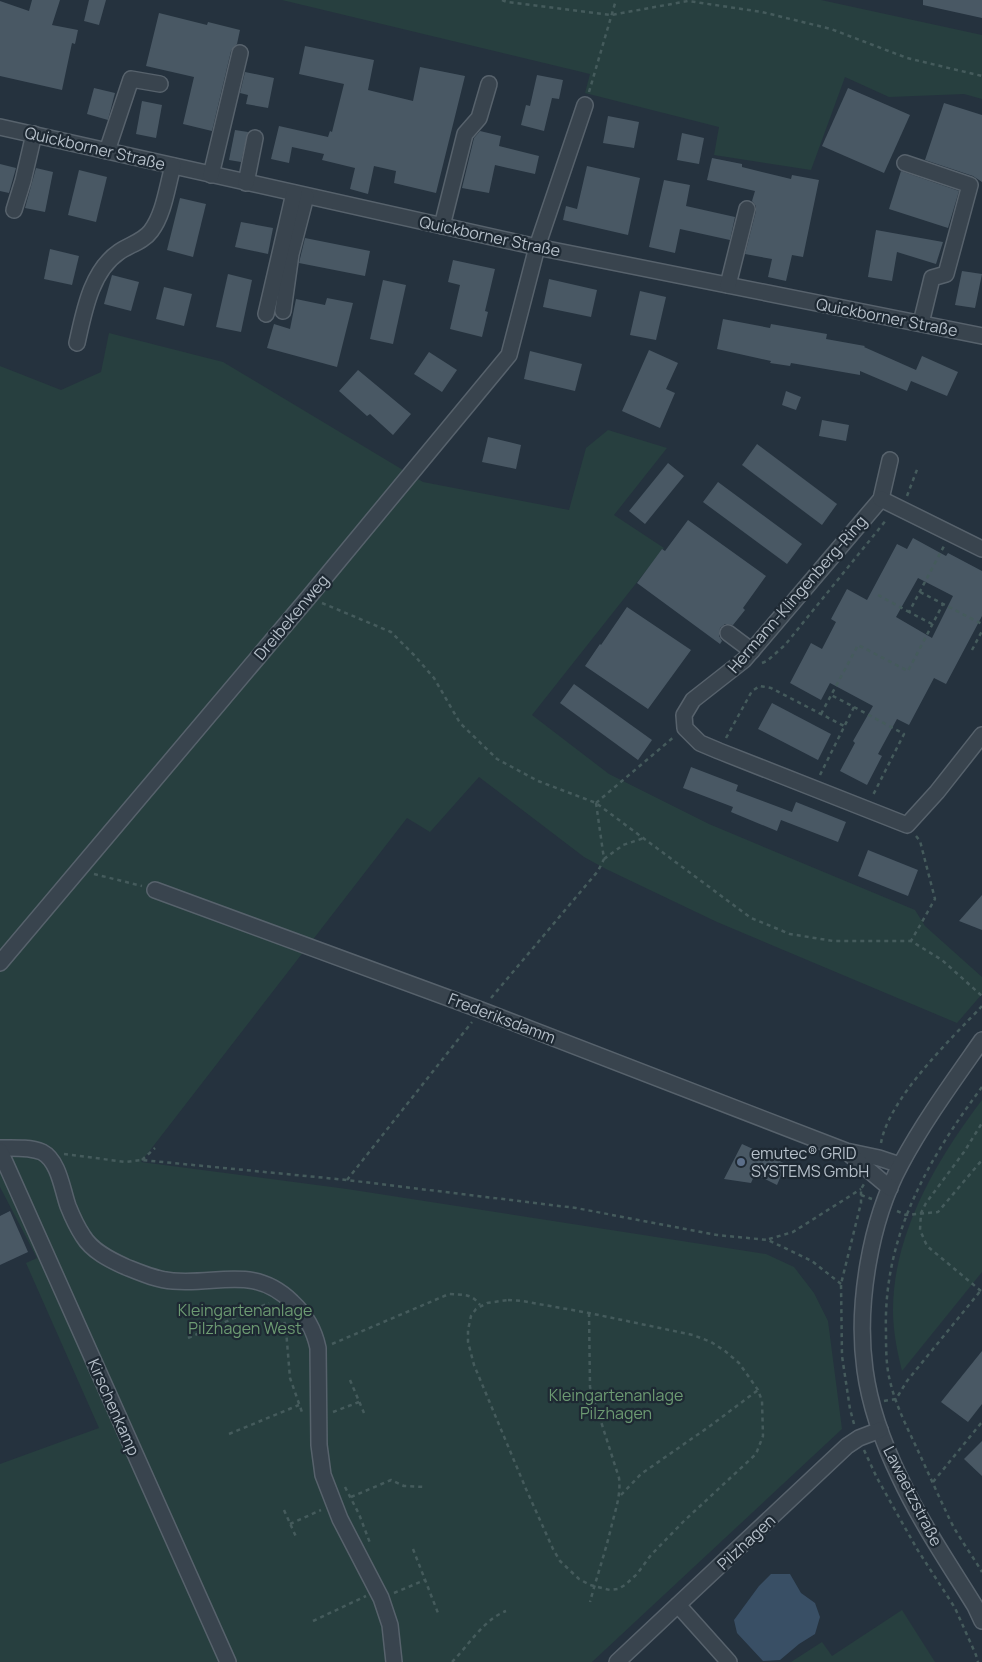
<svg xmlns="http://www.w3.org/2000/svg" width="982" height="1662" viewBox="0 0 982 1662" font-family="Manrope,sans-serif">
	<style>
		.green { fill: #273f3f }
		.water { fill: #394f65 }
		.building { fill: #495864; fill-rule: evenodd }
		.lines { fill: none; stroke-linecap: round; stroke-linejoin: round }
		.minor-casing { stroke: #57626c; stroke-width: 18 }
		.path { stroke: #455b5c; stroke-width: 2.5; stroke-dasharray: 4 4; stroke-linecap: butt }
		.minor { stroke: #39444e; stroke-width: 15 }
		.service-dot { fill: #5c6f8a; stroke: #1e2933; stroke-width: 2 }
		.labels { text-anchor: middle; stroke-width: 4.5; stroke-linejoin: round; paint-order: stroke }
		.street-label { font-size: 16px; fill: #b5bfc9; stroke: #1e2933 }
		.poi-label { font-size: 16px; fill: #b5bfc9; stroke: #1e2933; text-anchor: start }
		.park-label { font-size: 16px; fill: #6c9a72; stroke: #1e2933 }
	</style>
	<rect width="100%" height="100%" fill="#25323e"/>
	<g class="green">
		<polygon points="282,0 821,0 982,35 982,99 964,94 889,97 845,77 811,170 714,155 719,127 585,93 590,74"/>
		<polygon points="109,333 223,362 423,482 569,510 586,448 608,430 667,448 614,515 664,548 532,715 609,774 709,824 915,910 925,926 982,977 982,994 957,1023 717,922 606,869 584,857 479,777 430,832 407,818 141,1162 347,1189 766,1254 794,1267 814,1293 828,1321 842,1429 592,1662 0,1662 0,1464 99,1428 26,1263 37,1258 0,1187 0,366 61,390 101,372"/>
		<path d="M982,1100V1272L902,1371C897,1351 893,1331 893,1310C893,1233 937,1159 982,1100Z"/>
		<polygon points="902,1610 935,1662 791,1662 822,1642 832,1656"/>
	</g>
	<polygon class="water" points="771,1574 790,1574 801,1593 815,1603 820,1617 815,1634 799,1644 780,1660 763,1661 737,1633 734,1620 759,1586"/>
	<g class="building">
		<polygon points="32,0 60,0 52,25 78,30 75,44 72,43 62,90 0,76 0,1 29,11"/>
		<polygon points="89,0 106,0 99,25 84,21"/>
		<polygon points="923,0 982,0 982,18 923,5"/>
		<polygon points="159,13 207,25 208,22 240,30 237,44 231,51 212,131 183,124 194,77 146,66"/>
		<polygon points="305,46 374,60 368,90 413,101 420,67 465,76 436,193 394,183 396,171 374,166 368,194 350,189 355,168 322,160 324,154 292,147 289,163 271,159 279,126 328,137 330,131 332,132 344,84 299,74"/>
		<polygon points="245,72 274,78 268,108 246,104 248,95 240,93"/>
		<polygon points="537,75 563,80 559,99 552,98 544,131 521,125 526,105 530,106"/>
		<polygon points="94,88 115,93 108,120 87,114"/>
		<polygon points="848,88 910,115 884,173 822,146"/>
		<polygon points="142,101 162,105 156,138 136,134"/>
		<polygon points="944,103 982,115 982,182 973,176 925,160"/>
		<polygon points="608,116 639,122 634,148 603,143"/>
		<polygon points="235,130 248,132 241,162 229,160"/>
		<polygon points="480,131 501,136 499,146 539,156 535,174 495,165 489,193 462,188 474,138"/>
		<polygon points="682,133 704,138 699,164 677,160"/>
		<polygon points="712,158 742,164 742,167 791,179 792,175 819,180 803,257 792,255 786,281 768,277 772,259 745,254 756,211 756,206 752,201 755,191 707,180"/>
		<polygon points="0,164 16,168 9,193 0,191"/>
		<polygon points="587,166 640,178 628,235 563,220 566,206 577,209"/>
		<polygon points="36,168 53,172 45,212 25,208"/>
		<polygon points="79,170 107,177 96,222 68,215"/>
		<polygon points="901,171 959,191 948,228 889,209"/>
		<polygon points="664,180 690,185 686,206 735,217 730,240 680,229 675,253 649,247"/>
		<polygon points="180,198 206,204 193,257 167,250"/>
		<polygon points="241,222 273,228 268,254 235,247"/>
		<polygon points="876,230 943,242 936,264 897,252 892,281 868,277"/>
		<polygon points="305,238 370,251 365,276 299,263"/>
		<polygon points="50,249 79,256 72,285 44,279"/>
		<polygon points="453,260 495,269 485,311 488,312 482,337 450,329 460,285 448,282"/>
		<polygon points="962,271 982,274 975,308 955,305"/>
		<polygon points="228,274 252,280 241,332 216,327"/>
		<polygon points="112,275 139,282 131,311 104,304"/>
		<polygon points="549,279 597,290 591,317 543,307"/>
		<polygon points="383,280 406,285 393,344 370,339"/>
		<polygon points="164,287 192,294 184,326 156,319"/>
		<polygon points="640,291 666,297 656,340 630,335"/>
		<polygon points="327,298 353,303 337,367 267,348 274,324 290,329 296,299 325,305"/>
		<polygon points="723,319 770,328 771,324 827,334 826,339 865,346 864,347 916,370 922,356 958,372 947,396 911,381 907,391 860,371 860,375 791,363 790,366 770,363 771,361 717,349"/>
		<polygon points="649,350 678,363 666,389 675,393 660,428 622,411"/>
		<polygon points="530,351 582,364 575,391 524,379"/>
		<polygon points="429,352 457,370 442,392 414,374"/>
		<polygon points="358,370 411,414 393,435 370,414 367,416 339,391"/>
		<polygon points="786,391 801,397 796,410 782,405"/>
		<polygon points="822,420 849,425 846,441 819,436"/>
		<polygon points="488,437 521,445 516,469 482,462"/>
		<polygon points="757,444 837,504 822,525 742,465"/>
		<polygon points="668,463 684,476 645,524 629,511"/>
		<polygon points="718,482 802,544 787,564 703,502"/>
		<polygon points="688,520 766,576 743,608 745,610 733,625 725,624 720,628 719,636 722,641 720,644 637,583 662,549 665,551"/>
		<path d="M913,538L946,556L948,553L982,571V616L946,684L934,678L909,725L897,719L878,754L882,756L867,785L840,771L855,743L853,741L873,706L830,683L821,700L790,683L811,643L822,649L836,622L831,619L847,589L867,600L897,544L907,549ZM918,578L953,596L932,638L896,617Z"/>
		<polygon points="627,607 691,650 648,709 585,666 600,644 601,645"/>
		<polygon points="574,684 652,740 638,760 560,703"/>
		<polygon points="772,703 831,734 818,760 758,729"/>
		<polygon points="691,767 738,785 736,791 792,812 796,802 846,822 838,842 781,820 777,831 731,812 733,807 683,788"/>
		<polygon points="868,850 918,870 908,896 858,876"/>
		<polygon points="982,895 982,930 959,921"/>
		<polygon points="742,1144 786,1164 777,1185 755,1174 751,1183 724,1179"/>
		<polygon points="10,1211 28,1252 0,1265 0,1216"/>
		<polygon points="982,1351 982,1404 968,1422 941,1402"/>
		<polygon points="982,1441 982,1476 964,1459"/>
	</g>
	<g class="lines">
		<g class="minor-casing">
			<g id="minor">
				<polyline points="0,127 537,247 982,336"/>
				<polyline points="107,151 131,79 160,84"/>
				<polyline points="905,163 970,185 946,274 932,278 921,323"/>
				<polyline points="211,175 240,53"/>
				<polyline points="246,183 255,138"/>
				<polyline points="14,210 23,181 34,134"/>
				<polyline points="442,226 465,134 479,118 489,84"/>
				<polyline points="728,285 747,209"/>
				<polyline points="283,311 291,254 306,196"/>
				<polyline points="266,314 294,193"/>
				<path d="M77,343C84,312 91,271 119,252C129,245 144,241 151,231C164,214 167,187 173,166"/>
				<polyline points="890,460 881,499 744,660 693,700 684,715 685,728 700,743 719,751 907,825 937,792 982,735"/>
				<polyline points="881,499 982,549"/>
				<polyline points="728,633 752,651"/>
				<polyline points="155,890 481,1010 846,1151 879,1158 900,1165"/>
				<polyline points="0,963 308,598 509,355 537,247 585,105"/>
				<path d="M982,1040C954,1080 924,1121 901,1164C870,1221 856,1306 865,1370C870,1407 884,1445 900,1478C921,1523 949,1564 975,1606L982,1621"/>
				<path d="M0,1148C13,1148 30,1147 42,1152C59,1161 62,1189 68,1206C72,1216 77,1227 83,1236C92,1251 110,1260 126,1267C141,1273 157,1280 173,1281C219,1285 254,1265 292,1302C306,1315 314,1329 318,1348L319,1445L323,1475L340,1519L381,1598L390,1625L394,1662"/>
				<polyline points="0,1151 228,1662"/>
				<polyline points="847,1152 890,1188"/>
				<polyline points="678,1605 729,1662"/>
				<polyline points="617,1662 847,1446 859,1438 880,1430"/>
			</g>
		</g>
		<g class="path">
			<polyline points="502,0 507,2 611,15 688,1 762,12 831,29 907,58 982,76"/>
			<polyline points="589,92 616,0"/>
			<polyline points="907,496 918,467"/>
			<polyline points="920,592 982,624"/>
			<polyline points="878,595 909,612"/>
			<polyline points="322,603 391,632 414,655 434,678 460,723 497,759 538,781 596,803 751,918 790,934 833,941 911,941"/>
			<polyline points="932,624 909,612 944,546"/>
			<polyline points="972,650 982,631"/>
			<polyline points="762,663 767,661 785,645 887,519"/>
			<polyline points="854,707 904,734 872,797"/>
			<polyline points="821,714 858,645 908,671 943,604"/>
			<polyline points="726,738 752,691 760,686 771,688 844,726"/>
			<polyline points="820,775 854,707 831,695"/>
			<polyline points="596,803 675,736"/>
			<polyline points="916,836 920,841 935,899 911,941 942,960 982,996"/>
			<polyline points="604,859 623,845 644,838"/>
			<polyline points="94,874 142,886"/>
			<polyline points="491,998 598,871 604,859 596,803"/>
			<path d="M982,1087C927,1161 883,1237 886,1332C886,1348 886,1366 890,1381C896,1407 909,1431 920,1455C930,1477 940,1499 950,1520C959,1538 972,1555 982,1572"/>
			<path d="M881,1143C889,1098 951,1039 982,1006"/>
			<polyline points="64,1154 126,1162 142,1160 347,1180 576,1208 717,1235 768,1240 812,1261 841,1284"/>
			<polyline points="142,1160 155,1148"/>
			<polyline points="347,1180 472,1022"/>
			<polyline points="861,1195 872,1199"/>
			<polyline points="897,1211 906,1215 938,1212 982,1160"/>
			<polyline points="769,1239 793,1232 861,1189"/>
			<polyline points="981,1291 927,1246 920,1230 921,1213 926,1203 964,1152 982,1123"/>
			<polygon points="508,1300 522,1301 589,1313 693,1335 711,1342 725,1351 739,1363 758,1390 762,1401 763,1436 756,1454 684,1521 651,1555 637,1574 625,1585 618,1589 610,1590 590,1585 579,1579 560,1561 553,1549 526,1489 474,1365 468,1342 468,1330 471,1316 476,1309 487,1303"/>
			<path d="M589,1313L590,1387L619,1478C621,1494 616,1508 612,1524C606,1550 597,1576 590,1602"/>
			<polyline points="283,1314 286,1330 290,1378 303,1415"/>
			<polyline points="188,1338 269,1303"/>
			<path d="M332,1344L449,1294C464,1295 471,1293 480,1305"/>
			<polyline points="350,1380 364,1413"/>
			<polyline points="884,1401 896,1399 907,1381 982,1289"/>
			<polyline points="333,1412 359,1402"/>
			<polyline points="854,1424 850,1409 842,1356 841,1284 861,1203 861,1189 864,1184"/>
			<polyline points="229,1434 299,1405"/>
			<polyline points="864,1450 877,1478 917,1549 955,1608 976,1655 978,1662"/>
			<polyline points="933,1482 982,1422"/>
			<polyline points="345,1487 359,1514 370,1543"/>
			<polyline points="621,1495 641,1474 710,1426 758,1390"/>
			<polyline points="351,1497 391,1480 404,1486 426,1487"/>
			<polyline points="284,1510 297,1539"/>
			<polyline points="290,1524 321,1510"/>
			<polyline points="413,1549 438,1613"/>
			<polyline points="394,1593 425,1580"/>
			<polyline points="313,1621 366,1596"/>
			<path d="M452,1662C469,1645 483,1620 506,1611"/>
		</g>
		<use href="#minor" class="minor"/>
	</g>
	<circle class="service-dot" cx="741" cy="1162" r="5"/>
	<g class="labels">
		<g class="street-label">
			<text transform="translate(95 148) rotate(13)" y="6">Quickborner Straße</text>
			<text transform="translate(490 236) rotate(12)" y="6">Quickborner Straße</text>
			<text transform="translate(887 317) rotate(11)" y="6">Quickborner Straße</text>
			<text transform="translate(797 594) rotate(-49)" y="6">Hermann-Klingenberg-Ring</text>
			<text transform="translate(291 617) rotate(-50)" y="6">Dreibekenweg</text>
			<text transform="translate(502 1018) rotate(21)" y="6">Frederiksdamm</text>
			<text transform="translate(114 1407) rotate(66)" y="6">Kirschenkamp</text>
			<text transform="translate(913 1496) rotate(63)" y="6">Lawaetzstraße</text>
			<text transform="translate(746 1542) rotate(-43)" y="6">Pilzhagen</text>
		</g>
		<g class="poi-label">
			<text x="751" y="1159">emutec® GRID<tspan x="751" dy="18">SYSTEMS GmbH</tspan></text>
		</g>
		<g class="park-label">
			<text x="245" y="1316">Kleingartenanlage<tspan x="245" dy="18">Pilzhagen West</tspan></text>
			<text x="616" y="1401">Kleingartenanlage<tspan x="616" dy="18">Pilzhagen</tspan></text>
		</g>
	</g>
</svg>
